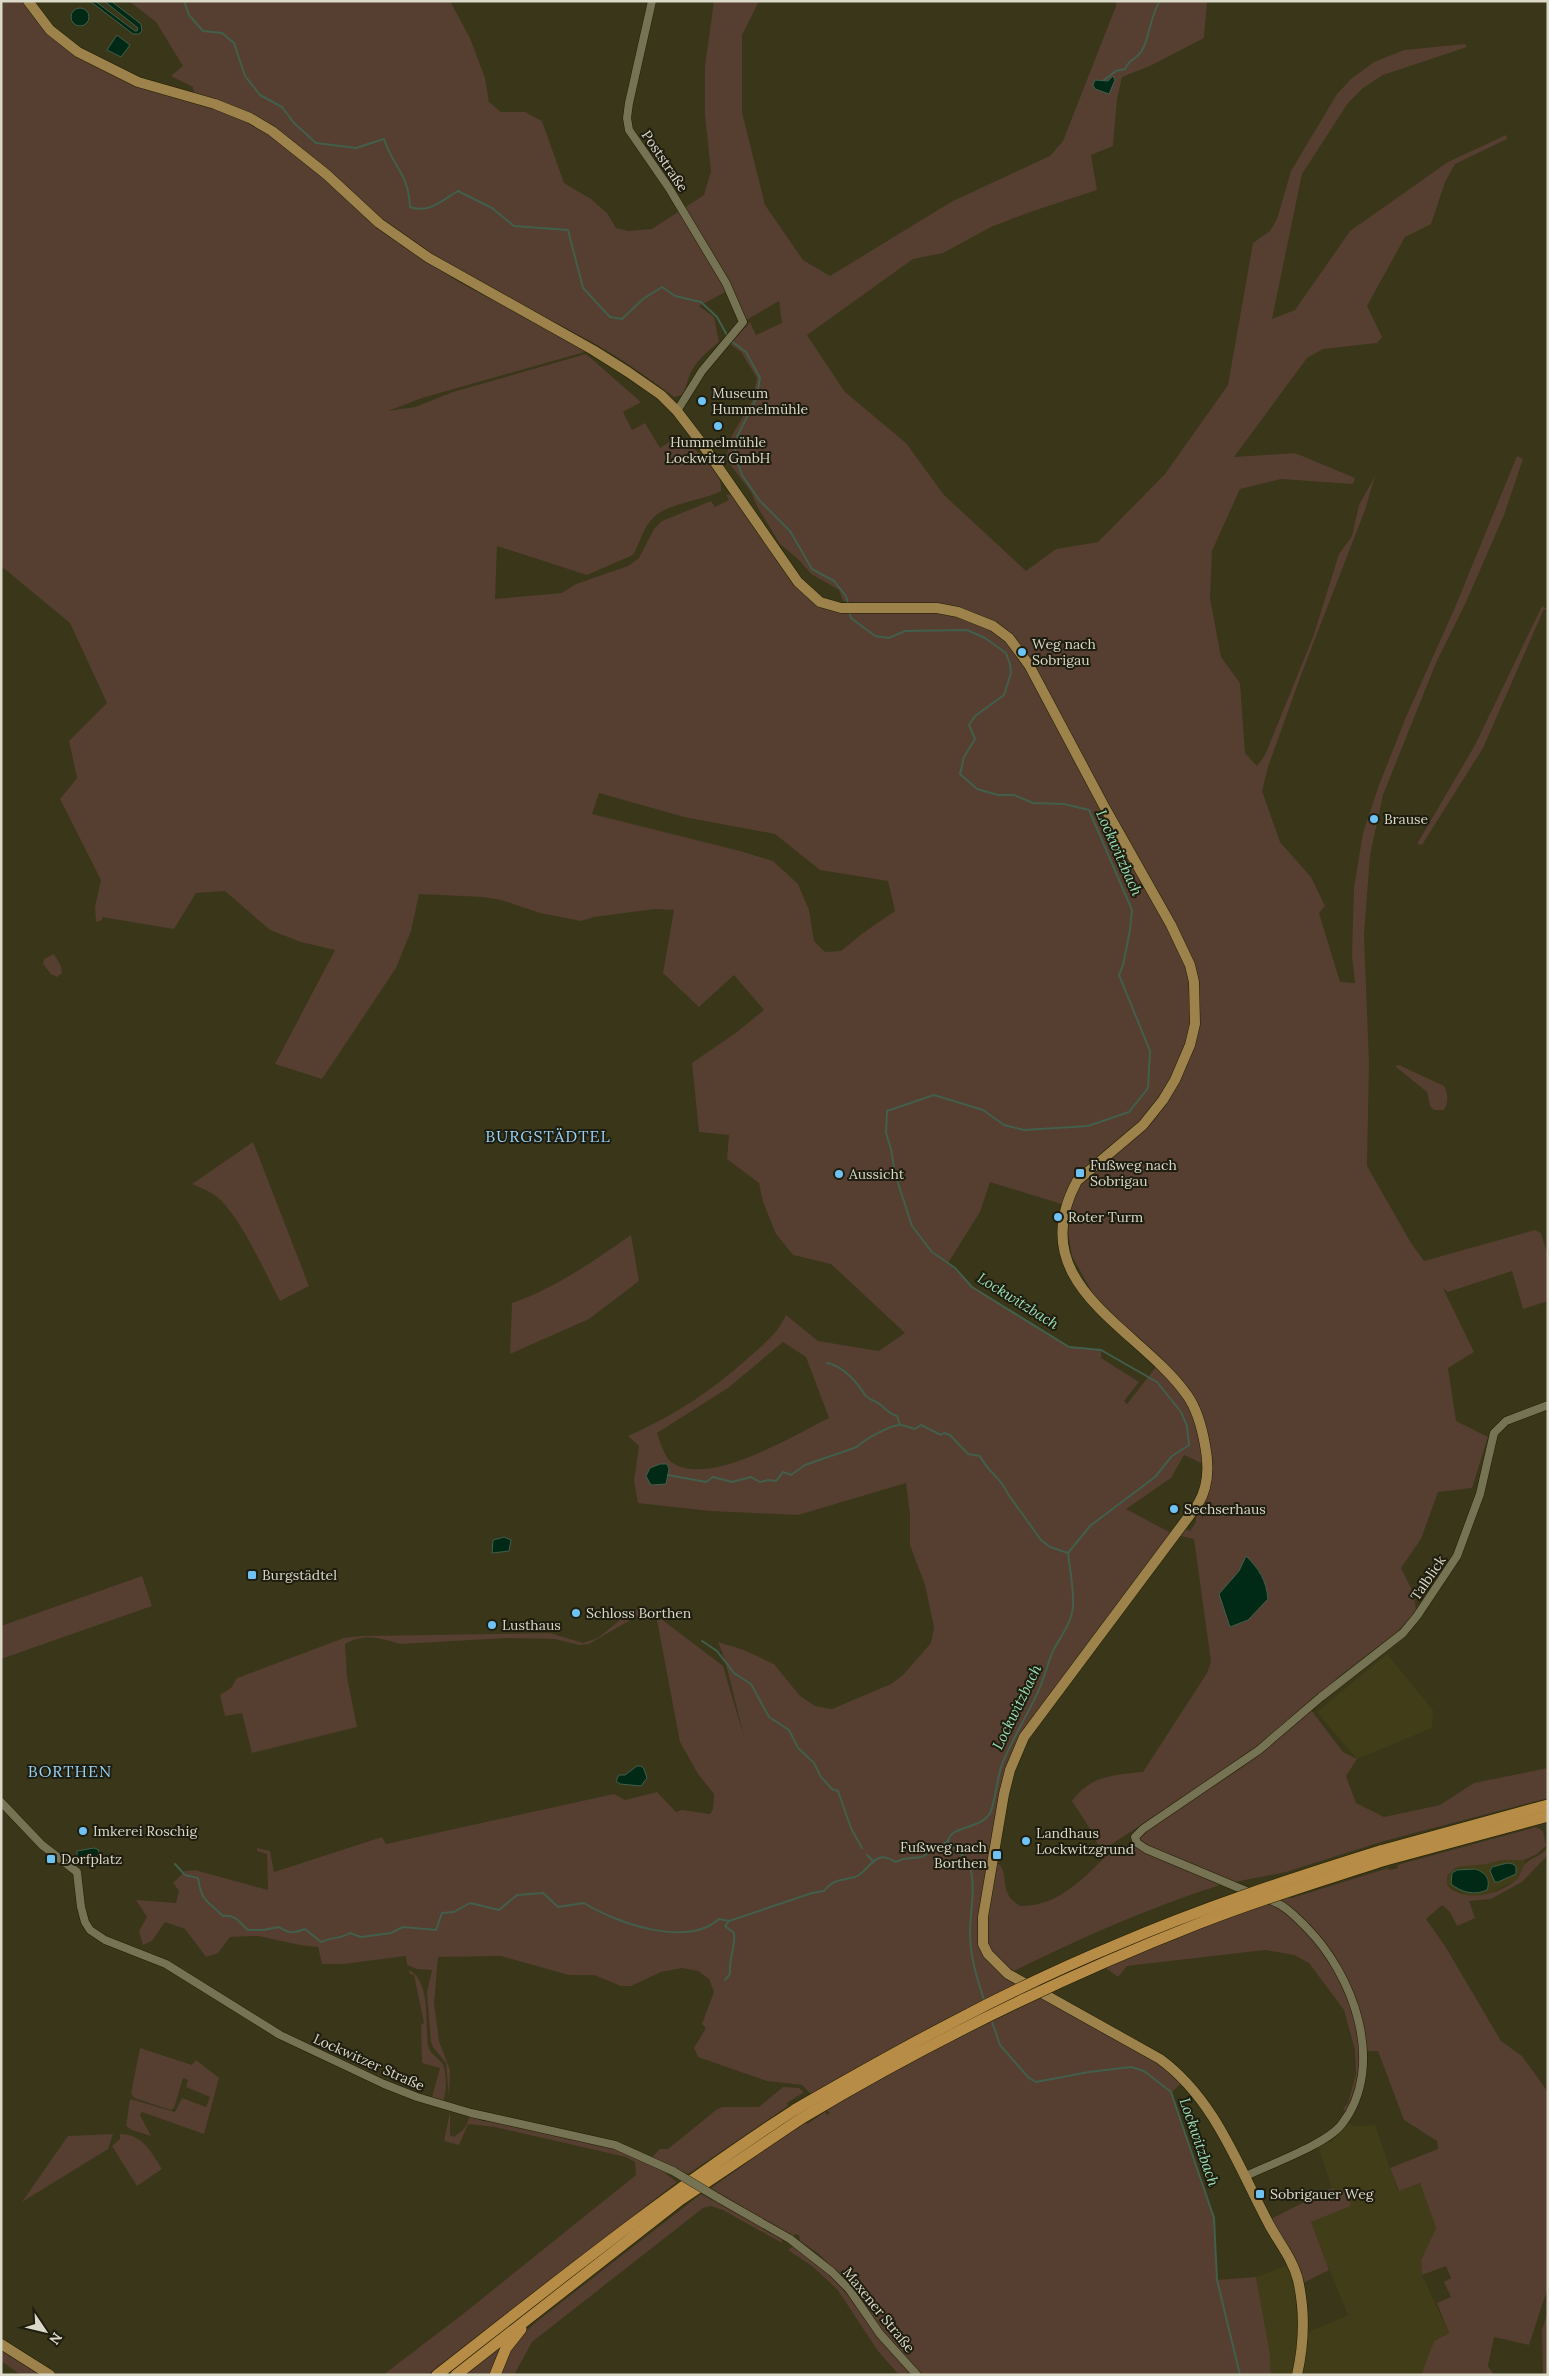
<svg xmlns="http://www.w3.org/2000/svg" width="1549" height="2376" viewBox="0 0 1549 2376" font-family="Lora,serif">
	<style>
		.built { fill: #413d18 }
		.green { fill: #563e31; fill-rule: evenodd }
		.water { fill: #002a16; stroke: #425f4c }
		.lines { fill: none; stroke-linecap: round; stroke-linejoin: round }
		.stream { stroke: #425f4c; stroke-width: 2 }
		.minor-casing { stroke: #201d01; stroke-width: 9 }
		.major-casing { stroke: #201d01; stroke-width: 11 }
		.highway-casing { stroke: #201d01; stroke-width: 12 }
		.minor { stroke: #767354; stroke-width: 8 }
		.major { stroke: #9d824c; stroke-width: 10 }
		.highway { stroke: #b78c47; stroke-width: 11 }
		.minor-bridge-casing { stroke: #201d01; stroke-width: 9; stroke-linecap: butt }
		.highway-bridge-casing { stroke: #201d01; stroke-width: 12; stroke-linecap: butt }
		.minor-bridge { stroke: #767354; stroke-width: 8 }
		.highway-bridge { stroke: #b78c47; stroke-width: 11 }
		.poi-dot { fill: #6fc2f4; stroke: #1e1d10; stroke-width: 2 }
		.labels { text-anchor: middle; stroke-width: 4; stroke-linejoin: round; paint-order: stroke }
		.street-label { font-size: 14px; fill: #dbdac9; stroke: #1e1d10 }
		.poi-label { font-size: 14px; fill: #dbdac9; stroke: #1e1d10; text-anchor: start }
		.water-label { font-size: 15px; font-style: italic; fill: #9bdfb6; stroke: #1e1d10 }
		.quarter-label { font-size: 16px; letter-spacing: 1px; fill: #96d1f7; stroke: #1e1d10 }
	</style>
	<rect width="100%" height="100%" fill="#393619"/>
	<g class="built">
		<polygon points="1387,1654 1433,1710 1432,1728 1357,1759 1317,1712"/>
		<polygon points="1513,1859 1524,1860 1525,1863 1519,1876 1516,1880 1492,1892 1483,1896 1466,1896 1447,1885 1447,1876 1456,1867"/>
		<polygon points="1347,2122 1354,2126 1375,2125 1398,2191 1420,2183 1436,2228 1421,2260 1422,2275 1449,2333 1434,2341 1421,2375 1302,2375 1308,2332 1348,2315 1310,2222 1351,2206 1338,2191 1332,2188 1318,2146 1332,2141"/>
		<polygon points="1288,2265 1296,2292 1298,2346 1296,2360 1292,2375 1271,2375 1270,2354 1256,2277"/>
	</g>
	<g class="green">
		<path d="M1,1H23L47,32L77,55L139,86L195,100L193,87L171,76L183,66L156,22L129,1H450L470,38L485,78L489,102L501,112H525L542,121L564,183L591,199L607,213L616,228L628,231L652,229L704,195L711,171L705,115V66L714,1H759L742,35V112L765,205L803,260L830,276L951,202L1050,156L1063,141L1116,6V1H1207L1204,38L1150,66L1122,77L1117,99L1113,146L1091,155L1097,190L1030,212L991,227L943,253L913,259L807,335L845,392L906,443L944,495L1026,571L1056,549L1098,542L1165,474L1228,385L1253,243L1270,231L1277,219L1291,171L1337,94L1351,79L1374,62L1404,50L1465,44L1467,47L1383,75L1363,88L1348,103L1302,174L1272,319L1295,310L1350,231L1448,162L1506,135L1507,139L1455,164L1445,182L1431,224L1405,237L1367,306L1382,337L1377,343L1323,349L1307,358L1234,457L1295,453L1355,478L1353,484L1281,479L1240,489L1212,551L1210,598L1221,657L1240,683L1245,753L1257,766L1265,755L1313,637L1339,554L1352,536L1359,505L1375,476L1365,510L1301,675L1268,767L1262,791L1280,842L1311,877L1325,906L1319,913L1340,982L1355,983L1352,956L1354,887L1363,833L1379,785L1406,717L1456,605L1517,456L1523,459L1504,515L1467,600L1436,663L1383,795L1370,855L1364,935L1369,1063L1367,1166L1411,1243L1424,1261L1535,1230L1541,1233L1548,1256V1301L1523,1309L1512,1271L1448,1292L1443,1288L1474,1352L1448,1368L1456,1421L1488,1437L1472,1488L1438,1492L1421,1539L1401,1568L1414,1594L1416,1611L1398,1631L1337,1678L1320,1695L1235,1764L1101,1851L1092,1832L1072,1801C1091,1775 1114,1775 1143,1772L1207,1673L1211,1662L1194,1539L1181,1536L1186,1529L1190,1531L1196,1522V1512H1200L1203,1519V1504L1211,1478V1464L1207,1433L1200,1415L1191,1395L1178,1379L1093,1294L1072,1256L1068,1232L1071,1207L990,1182L980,1212L948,1263L972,1287L1069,1346L1101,1350V1358L1139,1382L1124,1401L1127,1404L1156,1367C1188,1391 1200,1427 1205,1465L1184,1455L1171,1478L1126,1509L1173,1534L1021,1736C1016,1747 1010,1759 1006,1770C997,1800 994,1832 989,1863C985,1886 974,1924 981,1946C994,1984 1106,2031 1143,2053C1157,2061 1170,2071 1182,2082L1171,2093L1214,2218L1217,2280L1256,2277L1270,2354L1271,2375H922L884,2334L852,2287L819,2254L800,2241L799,2235L796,2234L792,2237L711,2188L805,2122L807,2124L825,2112L827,2115L830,2113L802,2085L767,2081L698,2057L694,2048L706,2028L702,2024L714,1992L709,1979L698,1971L682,1968L661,1972L631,1986H621L594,1975H569L501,1956L438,1957L434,2003L439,2041L450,2070L449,2098L446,2063L433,2047L431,2042L427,1992L432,1970L417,1969L407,1965L406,1956L343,1964H322L318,1947L300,1945L258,1936L230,1937L218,1953L206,1957L185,1929L165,1922L152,1941L143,1945L139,1931L147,1917L136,1900L176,1903L179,1891L173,1883L185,1871L195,1870L268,1890L267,1854L257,1851V1848L270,1851L274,1872L382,1837L386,1844L614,1794L625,1800L657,1792L676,1812L682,1810L710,1814L713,1809L714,1794L698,1774L680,1742L656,1615L723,1666L744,1737L725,1660L718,1642L744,1650L774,1664L800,1696L815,1706L832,1709L891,1684L903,1675L931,1643L934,1627L925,1585L910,1545V1515L906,1483L798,1515L710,1511L638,1503L634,1481L639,1446L628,1436C673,1416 712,1391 748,1358C763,1345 778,1333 786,1315L818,1341L879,1351L905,1333L831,1264L793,1255L776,1234L763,1202L759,1183L727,1159L729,1135L699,1132L692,1063L737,1032L764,1010L734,975L699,1007L663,973L674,910L655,909L594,917L581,921L540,913L501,900L483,897L419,894L411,931L396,968L322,1079L275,1064L335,950L301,942L270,930L225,891L196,893L174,929L102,917V920L96,922L95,907L101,880L60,799L77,778L69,741L107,703L70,623L1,566ZM376,217C441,267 517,301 588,340C618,356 646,376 674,397L682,395C687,387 687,380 691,372C697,360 709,350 719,342L714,317L699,306L729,290L743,322L779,301L782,323L756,335L750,322L730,344L741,352L757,378L753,399L731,437L726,459L751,492L758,508L780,544L799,560L811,574L839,590L843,601C908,612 949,590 1010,634L1003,637C981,623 958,613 932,612C902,610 838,619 815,603C788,585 753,522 733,494L726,495L729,500L715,507L711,501L662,521L654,529L639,558L628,566L576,584L562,593L495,599L497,546L587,575L633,555C640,543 643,528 653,518C667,503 702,501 721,491C724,469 693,449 679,436L660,448L645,423L632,430L623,412L641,402L586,354L453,392L415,407L388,411L422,398L588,351L457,281L378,226ZM599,793L684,817L775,834L820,870L888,881L895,911L863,933L841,951L825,952L814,941L809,910L798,884L773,861L740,851L592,814ZM783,1342L806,1357L829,1418C794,1435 705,1490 670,1461C664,1455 660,1441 657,1433L728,1388ZM1247,1557C1260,1570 1266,1580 1268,1599L1248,1620L1230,1627L1219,1594L1239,1571Z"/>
		<polygon points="1542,606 1548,610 1544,609 1483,748 1422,845 1417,844 1475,745"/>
		<polygon points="54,954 61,966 62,973 57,977 51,974 43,964 44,959"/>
		<path d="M1399,1065L1444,1086C1448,1093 1449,1102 1444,1110H1434L1430,1106L1427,1092L1395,1066Z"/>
		<path d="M253,1142L309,1286L280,1301C265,1273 238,1210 213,1194C207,1190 199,1187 192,1184Z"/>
		<path d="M631,1235L639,1281L589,1319L510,1354L512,1303C556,1288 592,1262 631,1235Z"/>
		<polygon points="142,1576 152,1606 1,1659 1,1626"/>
		<path d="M644,1608L651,1619L645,1616L632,1619L589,1644L579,1645L555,1639L507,1638L400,1644C381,1638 364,1633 345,1644L347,1677L357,1727L252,1753L242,1713L225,1716L220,1695L231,1688L237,1678L344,1638L362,1636L550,1633L583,1643L598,1638L621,1619L638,1609Z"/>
		<polygon points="1311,1710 1343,1752 1357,1759 1346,1776 1356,1803 1384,1817 1440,1805 1474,1783 1548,1768 1548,1798 1384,1841 1286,1872 1230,1883 1140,1842 1140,1836 1146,1830 1243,1767"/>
		<path d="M1536,1827L1543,1831L1546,1846L1537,1854L1524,1860H1502L1487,1864L1456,1867L1447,1876V1885C1464,1904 1500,1894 1516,1880C1521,1876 1521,1867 1526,1863C1534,1856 1542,1856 1548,1847V1855L1522,1882L1491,1899L1469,1901L1475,1918L1457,1926L1450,1912L1442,1905L1426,1919L1445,1946L1501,2041L1522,2056L1548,2092V2287L1529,2345L1494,2337L1488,2366L1494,2375H1421L1434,2341L1449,2333L1437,2303L1451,2297L1444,2282L1451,2278L1446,2266L1422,2275L1421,2260L1436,2228L1420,2183L1399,2191L1390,2168L1438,2149L1437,2141L1404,2120L1378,2051H1361V2071L1347,2112L1343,2109L1348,2103L1356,2074L1355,2050L1344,2010L1309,1963L1294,1955L1265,1950L1127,1966L1118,1977L1099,1963L1265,1899L1288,1906L1273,1898H1292L1388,1868L1389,1870L1398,1868L1397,1865Z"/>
		<path d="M1123,1847H1136L1220,1885C1149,1908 1080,1938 1014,1971C1006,1967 998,1962 993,1954C977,1933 991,1887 995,1863L999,1864C1007,1873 1003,1885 1008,1894C1010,1899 1016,1903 1020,1906C1062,1906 1084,1876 1113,1850L1117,1853Z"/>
		<path d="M409,1970C431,1981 425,2024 428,2045C429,2053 437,2057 442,2063C447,2070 447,2093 443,2101L432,2097L440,2068L422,2063L421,2025L424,2023L414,1975L410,1974Z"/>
		<polygon points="140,2048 192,2065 196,2060 219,2078 204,2134 142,2112 140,2115 151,2136 132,2130 126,2126 130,2099 175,2112 182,2098 206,2107 210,2097 186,2087 188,2080 183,2078 174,2108 171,2110 134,2098 131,2093"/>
		<polygon points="783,2087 799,2088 804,2092 787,2103 788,2106 688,2174 652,2157 660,2149 668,2149 716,2110 722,2107 759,2107"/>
		<polygon points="450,2112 450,2135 454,2137 465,2128 470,2116 483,2121 501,2123 604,2145 644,2160 666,2172 666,2174 677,2182 427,2375 383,2375 463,2314 636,2175 635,2162 626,2157 495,2127 468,2124 459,2145 444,2141"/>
		<polygon points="113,2134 108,2149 22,2202 68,2136"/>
		<path d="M120,2134C143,2134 151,2152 162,2169L137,2186L112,2146L120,2139Z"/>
		<polygon points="1332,2188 1338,2191 1345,2188 1351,2206 1311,2222 1329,2270 1303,2283 1301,2270 1271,2219"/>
		<polygon points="701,2194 782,2238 782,2243 723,2210 711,2206 703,2208 532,2342 514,2375 498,2375 515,2342 536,2322"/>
		<path d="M794,2246C847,2279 869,2332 912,2375H899L878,2351L837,2289L812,2266L788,2250Z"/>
		<polygon points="1548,2310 1548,2375 1543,2375 1542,2330"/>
		<polygon points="502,2346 492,2375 465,2375"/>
		<polygon points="1,2347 43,2375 21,2375 1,2361"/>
	</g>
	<g class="water">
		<polygon points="90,1 95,1 135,31 137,31 138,28 104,1 111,1 141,24 142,31 139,34 133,34"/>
		<circle cx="80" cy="17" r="9"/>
		<polygon points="117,35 130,45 121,57 107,50"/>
		<polygon points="1113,76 1115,80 1109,94 1095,89 1093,85 1095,80 1108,81"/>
		<polygon points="660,1464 667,1464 669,1469 666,1484 651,1485 646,1476 650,1468"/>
		<polygon points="504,1537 511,1540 509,1551 492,1553 493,1540"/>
		<path d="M1246,1556C1260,1570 1266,1580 1268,1599L1248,1620L1230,1627L1219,1594L1239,1571Z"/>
		<polygon points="637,1766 641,1766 644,1769 647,1778 641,1786 620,1784 616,1781 619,1775 625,1775"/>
		<polygon points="94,1848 99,1850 96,1861 90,1863 77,1858 77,1851"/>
		<polygon points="1507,1863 1513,1864 1516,1867 1516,1874 1498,1882 1495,1882 1490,1871 1492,1867"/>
		<path d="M1475,1869C1485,1872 1491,1879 1487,1890C1474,1896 1461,1892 1451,1884L1452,1873L1457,1870Z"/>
	</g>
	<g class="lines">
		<g class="stream">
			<path d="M184,1L189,15L203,31L222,33L234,43L245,76L260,95L282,107L294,123L316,143L356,148L384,139C393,167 409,174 410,207C429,214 442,200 458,191L492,208L514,226L568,230L583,288L610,317L622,319L643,299L662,287L675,296L701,302L717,317L728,337"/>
			<path d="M1104,80L1116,71L1125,69C1129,59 1137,59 1141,52C1151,36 1149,17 1160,1"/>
			<polyline points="731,341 746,352 760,378 756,399 736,439 735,455 742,475 760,501 790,531 812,569 834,581 846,596 848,604"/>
			<path d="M849,611L851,618L875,636L889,638L905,631L967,630L985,638L1006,653L1010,664L1011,673L1004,695L975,716L969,725L975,739L964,757L960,774L977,789L998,795H1014L1033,803L1064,804L1089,810L1132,910L1130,930L1123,965L1119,975L1150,1051L1148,1088L1129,1112L1088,1126L1024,1130L1004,1125L983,1110L934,1095L887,1111L886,1133L891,1149L895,1174L912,1226L932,1252L955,1268L972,1287L1069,1347L1101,1350L1157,1382L1181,1412L1187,1426L1189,1445L1172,1456L1155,1477L1090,1526L1068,1553C1070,1571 1074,1589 1073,1606C1072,1623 1060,1637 1053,1651C1047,1665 1044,1680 1037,1694C1026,1717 1013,1738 1003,1762C997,1775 995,1805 990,1813C980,1830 951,1825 948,1841C954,1850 967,1856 970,1867C976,1887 970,1912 970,1933C970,1957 977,1978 984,2000"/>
			<path d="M827,1363C843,1366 857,1382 865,1395C869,1400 876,1401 881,1405C887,1410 889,1414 897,1416L900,1425"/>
			<path d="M668,1475L706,1482L713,1477L732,1482L751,1477L760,1482L768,1480L776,1481L783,1472L791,1475L805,1465L857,1447C863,1440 891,1425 900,1425C904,1425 911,1428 915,1429L921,1425L941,1435L944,1433L950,1435L968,1454L980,1456C987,1471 1002,1479 1008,1494L1041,1540L1050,1547L1068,1553"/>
			<polyline points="702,1641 717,1651 734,1673 751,1684 769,1717 789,1730 798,1748 814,1763 821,1777 832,1789 838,1791 851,1828 862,1848"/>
			<polyline points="867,1855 874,1862"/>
			<path d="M175,1864L185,1875L198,1878C202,1903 207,1900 223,1916C236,1914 240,1923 248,1930H263L279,1927C289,1934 294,1933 305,1929L321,1942C332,1937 341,1939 350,1933L361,1937L391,1933L403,1927L436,1930L442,1913L454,1912L470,1903L499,1910L517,1895L543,1893L558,1907L584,1903C616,1923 687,1948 719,1919L729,1921L812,1893L824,1891C834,1878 841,1881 855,1877C864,1874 869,1863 877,1859C884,1855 890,1859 896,1862L903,1859L922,1857L948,1841"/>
			<path d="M725,1980L730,1974C728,1960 736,1947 734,1933L725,1926L729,1921"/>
			<polyline points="991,2019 1000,2045 1029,2078 1036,2082 1089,2072 1131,2067 1144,2071 1171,2092 1214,2218 1217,2280 1240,2375"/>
		</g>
		<g class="minor-casing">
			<g id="minor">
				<polyline points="652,1 629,103 627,118 629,130 669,188 726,283 743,322 702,371 677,411"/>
				<polyline points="1,1802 42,1845 77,1872 81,1907 85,1922 90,1930 105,1940 166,1964 280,2035 384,2084 417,2097 471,2113 615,2145 673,2171"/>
				<polyline points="1251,1893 1146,1849 1137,1843 1135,1837 1143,1829 1259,1750 1321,1697 1403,1633 1417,1616 1457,1556 1480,1494 1494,1433 1506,1421 1548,1405"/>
				<path d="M1246,2176C1271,2164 1327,2144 1342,2124C1387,2065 1353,1974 1306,1927C1294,1915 1284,1904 1267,1899"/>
				<polyline points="720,2199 790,2239 832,2272 849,2289 880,2334 917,2375"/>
			</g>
		</g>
		<g class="major-casing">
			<g id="major">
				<path d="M28,1L50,30L78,52L138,82L215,104L250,118L272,131L326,174L379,223L429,258L593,350L628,372L661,395L677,411L700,441L798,582L820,602L841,608H937L958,612L993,626L1009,638L1029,665L1105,808L1171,925L1190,965L1194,982L1195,1024L1190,1045L1175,1080L1163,1100L1143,1125L1077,1181C1021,1285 1139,1327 1187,1395C1197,1409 1202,1428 1205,1445C1209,1465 1209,1486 1198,1504L1024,1737L1010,1770L1004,1794L983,1917V1944L988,1954L1008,1974L1160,2059C1216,2100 1238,2167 1270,2226C1280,2244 1293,2260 1298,2280C1305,2311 1304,2344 1297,2375"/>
				<polyline points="1,2344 50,2375"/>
			</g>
		</g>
		<g class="highway-casing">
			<g id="highway">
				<polyline points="1380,1851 1548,1805"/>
				<polyline points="1382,1861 1548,1816"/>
				<path d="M437,2375C555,2283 671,2190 796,2109"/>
				<polyline points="456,2375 680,2200 802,2118"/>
				<polyline points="495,2375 506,2348 521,2329"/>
			</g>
		</g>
		<use href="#minor" class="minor"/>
		<use href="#major" class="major"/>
		<use href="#highway" class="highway"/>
		<g class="minor-bridge-casing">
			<polyline id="minor-bridge" points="673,2171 720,2199"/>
		</g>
		<g class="highway-bridge-casing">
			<g id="highway-bridge">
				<path d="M796,2109C900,2049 1005,1991 1116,1945C1202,1908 1290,1879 1380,1851"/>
				<path d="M802,2118C929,2042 1062,1977 1200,1923C1260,1899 1321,1881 1382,1861"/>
			</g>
		</g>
		<use href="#minor-bridge" class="minor-bridge"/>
		<use href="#highway-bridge" class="highway-bridge"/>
	</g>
	<g class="poi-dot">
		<circle cx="702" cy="401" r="5"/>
		<circle cx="718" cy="426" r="5"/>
		<circle cx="1022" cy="652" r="5"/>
		<circle cx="1374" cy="819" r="5"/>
		<rect x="1075" y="1168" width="10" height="10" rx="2.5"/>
		<circle cx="839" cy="1174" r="5"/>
		<circle cx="1058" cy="1217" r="5"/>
		<circle cx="1174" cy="1509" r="5"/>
		<rect x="247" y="1570" width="10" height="10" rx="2.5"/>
		<circle cx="576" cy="1613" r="5"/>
		<circle cx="492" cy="1625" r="5"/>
		<circle cx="83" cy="1831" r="5"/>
		<circle cx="1026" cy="1841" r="5"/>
		<rect x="992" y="1850" width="10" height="10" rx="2.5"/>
		<rect x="46" y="1854" width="10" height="10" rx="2.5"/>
		<rect x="1255" y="2189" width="10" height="10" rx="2.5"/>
	</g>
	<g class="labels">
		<g class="street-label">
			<text transform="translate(665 161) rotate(56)" y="5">Poststraße</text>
			<text transform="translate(1428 1578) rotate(-56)" y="5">Talblick</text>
			<text transform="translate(369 2062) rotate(24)" y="5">Lockwitzer Straße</text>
			<text transform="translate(879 2310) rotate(51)" y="5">Maxener Straße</text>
		</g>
		<g class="poi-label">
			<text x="712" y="398">Museum<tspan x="712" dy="16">Hummelmühle</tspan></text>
			<text x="718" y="447" text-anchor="middle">Hummelmühle<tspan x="718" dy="16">Lockwitz GmbH</tspan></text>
			<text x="1032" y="649">Weg nach<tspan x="1032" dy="16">Sobrigau</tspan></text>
			<text x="1384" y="824">Brause</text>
			<text x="1090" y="1170">Fußweg nach<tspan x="1090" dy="16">Sobrigau</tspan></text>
			<text x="849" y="1179">Aussicht</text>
			<text x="1068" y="1222">Roter Turm</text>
			<text x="1184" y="1514">Sechserhaus</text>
			<text x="262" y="1580">Burgstädtel</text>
			<text x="586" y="1618">Schloss Borthen</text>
			<text x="502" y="1630">Lusthaus</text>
			<text x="93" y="1836">Imkerei Roschig</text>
			<text x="1036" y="1838">Landhaus<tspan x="1036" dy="16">Lockwitzgrund</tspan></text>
			<text x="987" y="1852" text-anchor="end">Fußweg nach<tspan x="987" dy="16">Borthen</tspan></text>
			<text x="61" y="1864">Dorfplatz</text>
			<text x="1270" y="2199">Sobrigauer Weg</text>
		</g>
		<g class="water-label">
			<text transform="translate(1119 853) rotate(66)" y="5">Lockwitzbach</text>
			<text transform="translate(1018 1301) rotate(32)" y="5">Lockwitzbach</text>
			<text transform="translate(1017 1707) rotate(-64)" y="5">Lockwitzbach</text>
			<text transform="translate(1199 2142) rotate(71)" y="5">Lockwitzbach</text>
		</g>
		<g class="quarter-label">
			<text x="548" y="1142">BURGSTÄDTEL</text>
			<text x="70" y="1777">BORTHEN</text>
		</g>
	</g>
	<rect width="1549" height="2376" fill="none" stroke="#dbdac9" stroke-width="5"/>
	<g transform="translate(45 2331) rotate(125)" stroke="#1e1d10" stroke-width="4" paint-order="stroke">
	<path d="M0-4L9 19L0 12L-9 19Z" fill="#dbdac9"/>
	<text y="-8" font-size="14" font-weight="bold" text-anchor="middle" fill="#dbdac9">N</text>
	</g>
</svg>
